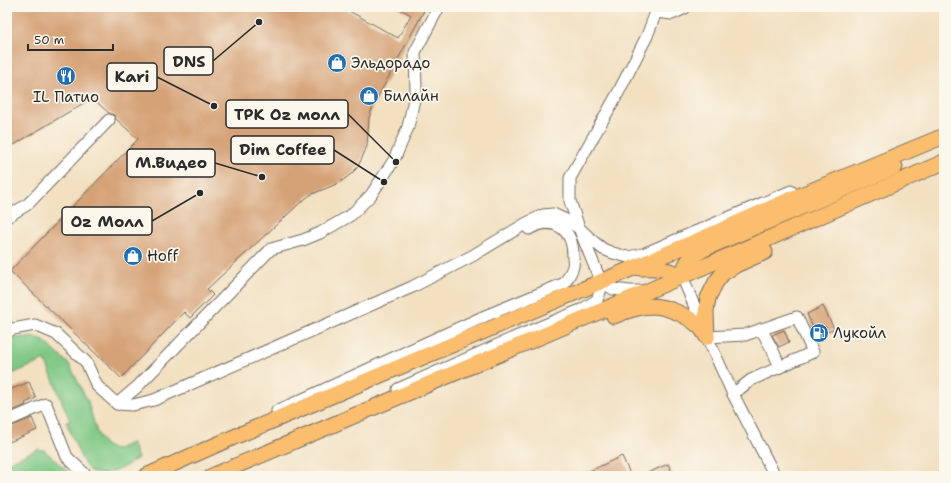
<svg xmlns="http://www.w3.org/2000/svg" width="951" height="483" viewBox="0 0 951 483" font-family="'Shantell Sans',sans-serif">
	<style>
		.green { fill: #7ec784; stroke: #547958 }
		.building { fill: #d5a176 }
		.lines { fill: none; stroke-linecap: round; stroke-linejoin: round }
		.minor-casing { stroke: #716a60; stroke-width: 13 }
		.major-casing { stroke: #716a60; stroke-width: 17 }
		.minor { stroke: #fff; stroke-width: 11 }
		.major { stroke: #fbbd6e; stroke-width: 15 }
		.labels { text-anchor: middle; stroke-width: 3.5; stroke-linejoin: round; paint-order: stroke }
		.poi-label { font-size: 15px; fill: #2b2b2b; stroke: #fbf7ec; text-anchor: start }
		.leader { fill: none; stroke: #2b2b2b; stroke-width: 1.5 }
		.callout-dot { fill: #2b2b2b; stroke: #fbf7ec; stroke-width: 1.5 }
		.callout { fill: #fbf7ec; stroke: #2b2b2b; stroke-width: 1.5 }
		.callout-label { font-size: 16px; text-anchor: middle; font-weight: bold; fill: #2b2b2b }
	</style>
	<rect width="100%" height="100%" fill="#fbf7ec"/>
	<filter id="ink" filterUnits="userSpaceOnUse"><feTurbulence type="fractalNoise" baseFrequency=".025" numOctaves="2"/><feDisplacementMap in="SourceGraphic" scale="8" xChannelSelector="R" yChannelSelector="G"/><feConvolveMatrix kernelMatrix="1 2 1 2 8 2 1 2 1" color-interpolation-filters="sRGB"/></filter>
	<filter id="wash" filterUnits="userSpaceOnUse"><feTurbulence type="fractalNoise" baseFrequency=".012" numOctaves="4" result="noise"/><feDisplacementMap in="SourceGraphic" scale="16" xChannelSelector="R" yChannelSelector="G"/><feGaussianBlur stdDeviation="0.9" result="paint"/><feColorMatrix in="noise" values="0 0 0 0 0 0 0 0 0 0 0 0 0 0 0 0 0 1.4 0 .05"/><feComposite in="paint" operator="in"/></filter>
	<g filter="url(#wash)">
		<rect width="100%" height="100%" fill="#f2e0c1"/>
		<g class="green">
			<path d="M26,337H33L44,341L69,364L88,402L97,433L101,440L108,447L114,450L132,443L138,458C127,466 102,481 89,470C82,464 71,433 66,422L70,421L45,360L7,376V343L17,338Z"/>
			<polygon points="38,449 44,450 73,476 7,476 7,463"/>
		</g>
		<g id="blocks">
			<g class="building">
				<polygon points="7,7 342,7 398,38 411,15 397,7 426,7 373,106 369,118 367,146 362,158 357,168 350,175 339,183 310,195 300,203 207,289 213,295 190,318 184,312 121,378 10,271 138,139 116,119 114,115 109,113 92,98 7,149"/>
				<polygon points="823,306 834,329 817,337 807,314"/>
				<polygon points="784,330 789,342 779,347 772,335"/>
				<polygon points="29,382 36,398 25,403 26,405 7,413 7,391"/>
				<polygon points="32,418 37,430 7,443 7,428"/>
				<polygon points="622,456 631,476 579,476"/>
				<polygon points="668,464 674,476 641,476"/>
			</g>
		</g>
	</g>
	<g filter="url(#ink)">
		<use href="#blocks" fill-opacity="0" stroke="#716a60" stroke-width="1"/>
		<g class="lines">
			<g class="minor-casing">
				<g id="minor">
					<polyline points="656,12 672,14 685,8"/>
					<polyline points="7,217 28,204 109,120"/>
					<polyline points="682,276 707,337 733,394 775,476"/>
					<polyline points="601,282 613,289 630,291 642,291"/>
					<polyline points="761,329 773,351 780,367"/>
					<polyline points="7,332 13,329 35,325 56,334 86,362 97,386 117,404 133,405 154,400 412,287 472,256 525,224 543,215 553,214 566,220 579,228 594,242 603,249 613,253 628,257 643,254 791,191"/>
					<polyline points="707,337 745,335 797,317 813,352 751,380 733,394"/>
					<polyline points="398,389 518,336 583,309 597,300 600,292 601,282 579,228 570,201 570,178 618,93 647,36 656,12 656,7"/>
					<polyline points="117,404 137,387 271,249 303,240 320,233 351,215 371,195 394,160 408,127 416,90 415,52 439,7"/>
					<path d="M277,411L485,316L565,283C567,278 572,272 573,266C574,263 573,259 573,256C573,229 554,215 529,229"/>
					<polyline points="7,421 46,404 67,457 87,476"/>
				</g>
			</g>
			<g class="major-casing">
				<g id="major">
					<path d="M640,268C657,267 667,269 682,276"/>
					<path d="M682,276C686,259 693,255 708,247L895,167"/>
					<path d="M614,316C625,311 637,307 650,306C667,306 687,315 700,327C703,330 705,334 707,337"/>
					<polyline points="707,337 706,312 708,298 716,282 723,273 736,265 765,252"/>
					<polyline points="146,476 234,437 704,238 789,200 944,136"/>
					<polyline points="212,476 648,291 944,162"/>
				</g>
			</g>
			<use href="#minor" class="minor"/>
			<use href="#major" class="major"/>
		</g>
	</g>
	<defs>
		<g id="shop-disc" transform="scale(1)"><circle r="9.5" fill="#1f6fb2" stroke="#fbf7ec"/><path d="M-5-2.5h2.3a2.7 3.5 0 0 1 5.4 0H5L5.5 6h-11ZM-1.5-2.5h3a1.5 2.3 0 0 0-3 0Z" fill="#fff"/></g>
		<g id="restaurant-disc" transform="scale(1)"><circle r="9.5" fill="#1f6fb2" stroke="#fbf7ec"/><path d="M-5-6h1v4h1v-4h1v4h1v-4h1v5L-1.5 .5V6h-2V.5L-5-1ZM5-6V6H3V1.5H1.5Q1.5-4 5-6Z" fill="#fff"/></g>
		<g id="fuel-disc" transform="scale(1)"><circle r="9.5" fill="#1f6fb2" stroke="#fbf7ec"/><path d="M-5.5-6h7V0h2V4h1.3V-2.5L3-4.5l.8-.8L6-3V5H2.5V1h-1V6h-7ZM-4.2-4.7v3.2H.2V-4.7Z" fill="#fff"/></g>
	</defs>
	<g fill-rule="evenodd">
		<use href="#shop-disc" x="337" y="63"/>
		<use href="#restaurant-disc" x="66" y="76"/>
		<use href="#shop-disc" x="369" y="96"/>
		<use href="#shop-disc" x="133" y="256"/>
		<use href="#fuel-disc" x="819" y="333"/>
	</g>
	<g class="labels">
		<g class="poi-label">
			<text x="351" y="68">Эльдорадо</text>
			<text x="383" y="101">Билайн</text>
			<text x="66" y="102" text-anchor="middle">IL Патио</text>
			<text x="147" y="261">Hoff</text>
			<text x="833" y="338">Лукойл</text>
		</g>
	</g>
	<path class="leader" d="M259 22L213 61M214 106L157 77M396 162L348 114M384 182L334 150M262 177L215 163M200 193L152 221"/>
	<g class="callout-dot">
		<circle cx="259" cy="22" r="4"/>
		<circle cx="214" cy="106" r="4"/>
		<circle cx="396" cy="162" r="4"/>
		<circle cx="384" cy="182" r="4"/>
		<circle cx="262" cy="177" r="4"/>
		<circle cx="200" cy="193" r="4"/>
	</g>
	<g class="callout">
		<rect x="164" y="47" width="49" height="28" rx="4"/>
		<rect x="107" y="63" width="50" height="28" rx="4"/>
		<rect x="226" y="100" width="122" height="28" rx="4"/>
		<rect x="231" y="136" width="103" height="28" rx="4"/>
		<rect x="127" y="149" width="88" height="28" rx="4"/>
		<rect x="62" y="207" width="90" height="28" rx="4"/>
	</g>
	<g class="callout-label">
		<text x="189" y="67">DNS</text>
		<text x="132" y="82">Kari</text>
		<text x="287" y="120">ТРК Oz молл</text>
		<text x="283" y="155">Dim Coffee</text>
		<text x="171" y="168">М.Видео</text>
		<text x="107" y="227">Oz Молл</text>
	</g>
	<rect width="951" height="483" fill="none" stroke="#fbf7ec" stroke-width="24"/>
	<path d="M28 44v6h85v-6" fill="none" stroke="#2b2b2b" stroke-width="2"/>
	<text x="34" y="44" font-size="12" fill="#2b2b2b" stroke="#fbf7ec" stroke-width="3" paint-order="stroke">50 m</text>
</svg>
